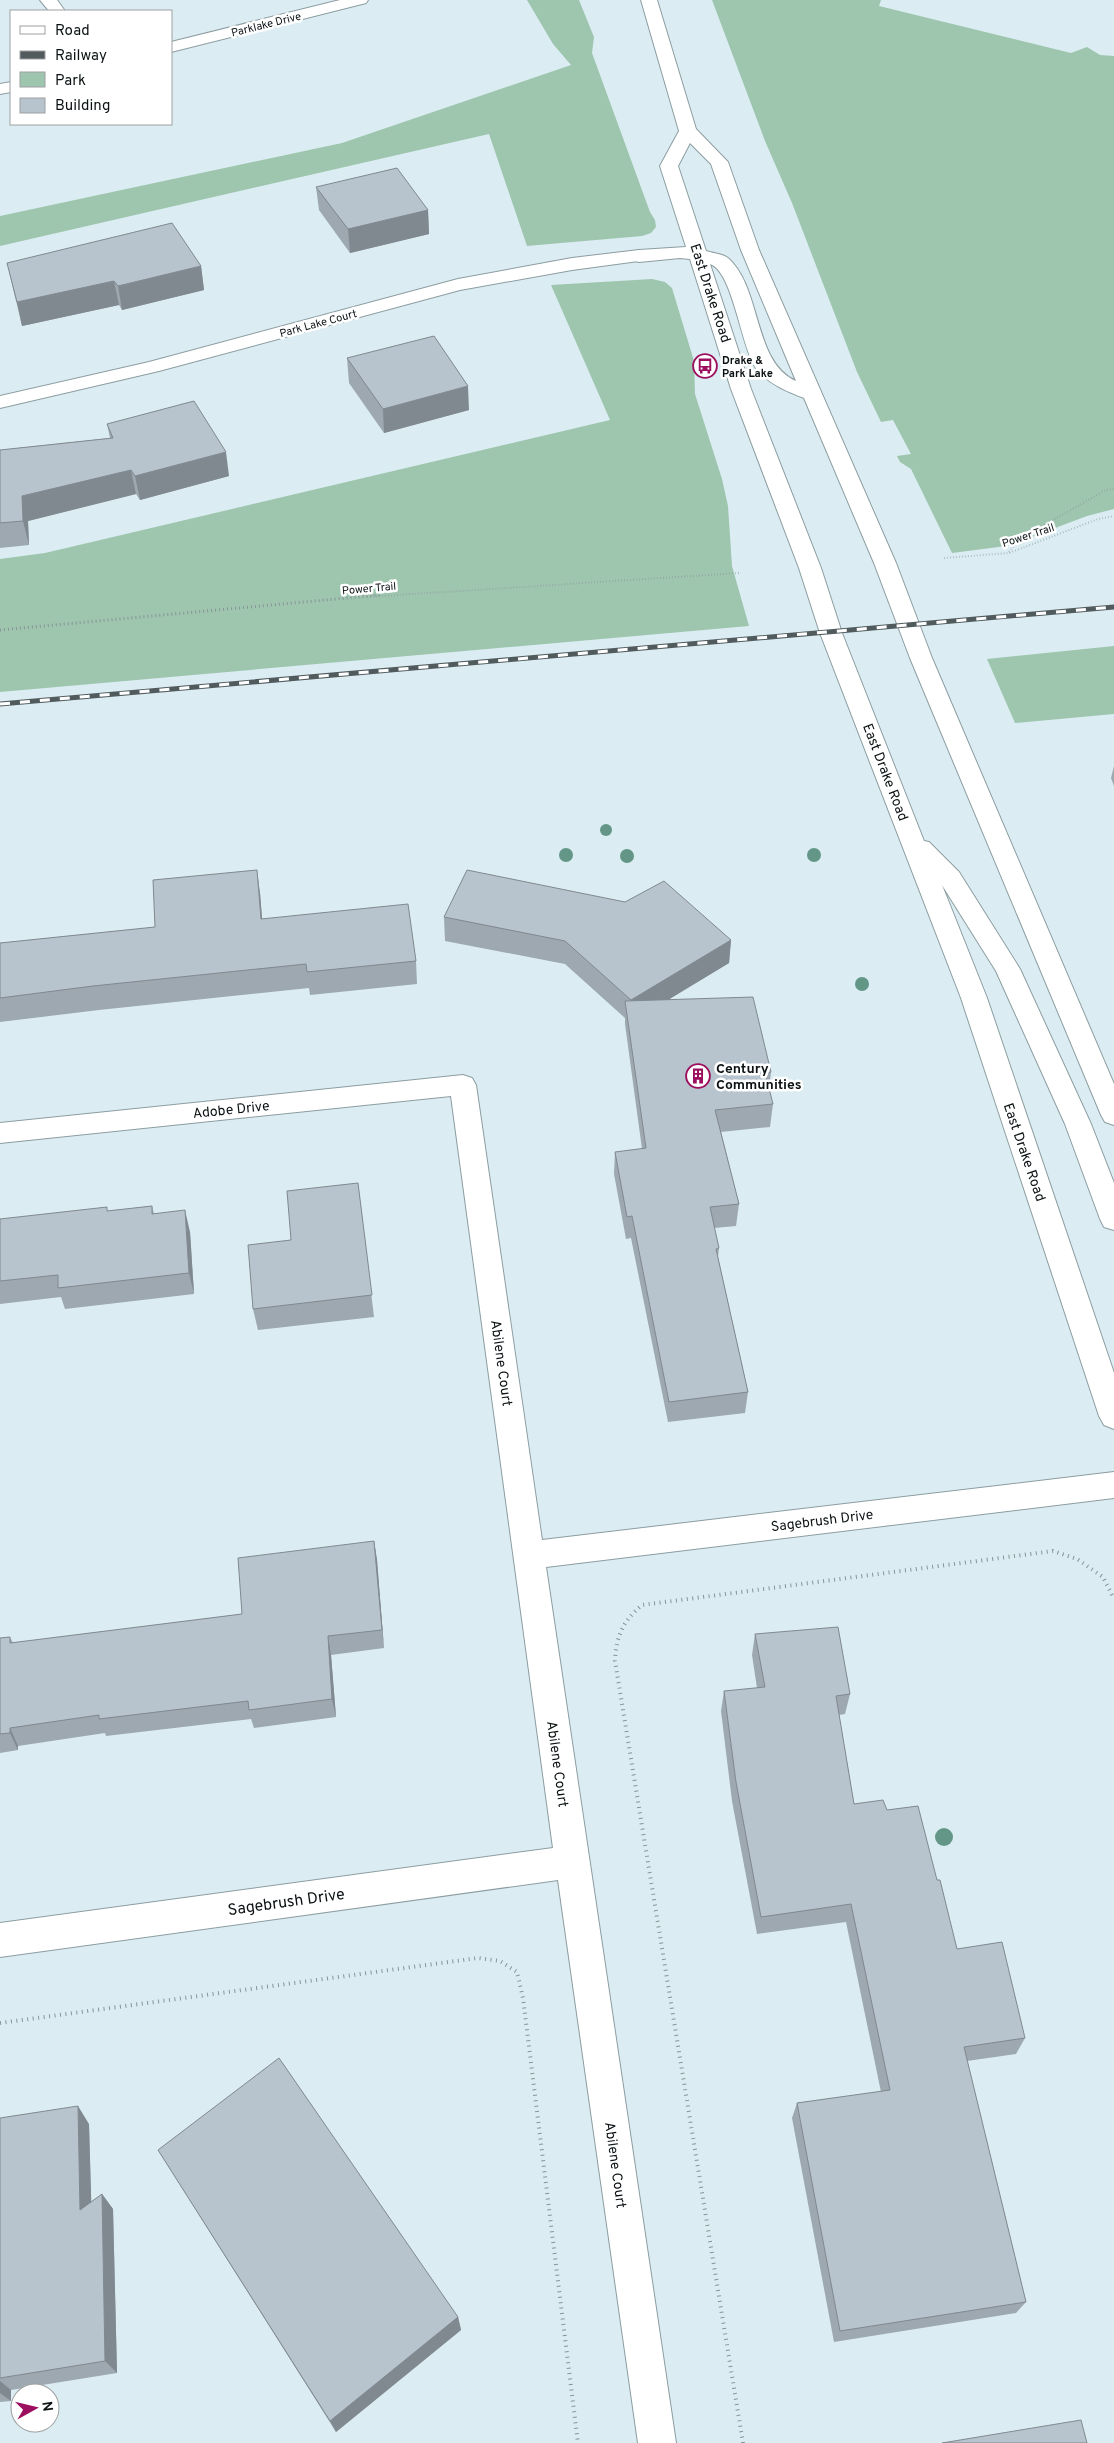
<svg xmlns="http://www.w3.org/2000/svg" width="1114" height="2443" viewBox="0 0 1114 2443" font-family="Overpass,sans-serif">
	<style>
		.green { fill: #9ec6af }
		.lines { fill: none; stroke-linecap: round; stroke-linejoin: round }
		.street-casing { stroke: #8c9da1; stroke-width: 2 }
		.secondary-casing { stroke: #8c9da1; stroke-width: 2 }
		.path-far2 { stroke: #879498; stroke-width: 2; stroke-dasharray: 0.5 2.5; stroke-linecap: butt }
		.path-far1 { stroke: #879498; stroke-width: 3; stroke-dasharray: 1 3; stroke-linecap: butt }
		.path { stroke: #879498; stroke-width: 4; stroke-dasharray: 1 4.5; stroke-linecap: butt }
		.street { fill: #fff; fill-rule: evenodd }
		.secondary { fill: #fff; fill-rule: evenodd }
		.rail-casing { stroke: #515b5e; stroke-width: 5 }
		.rail { stroke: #fff; stroke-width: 3; stroke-dasharray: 10; stroke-linecap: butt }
		.tree { fill: #639687 }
		.wall { fill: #9da8b0 }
		.shaded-wall { fill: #808890 }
		.building { fill: #b7c3cd; stroke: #808890 }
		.labels { text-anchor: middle; stroke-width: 5; stroke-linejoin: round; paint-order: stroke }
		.far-street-label { font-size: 11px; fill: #0c1214; stroke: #fff }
		.far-poi-label { font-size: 11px; font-weight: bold; fill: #0c1214; stroke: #fff; text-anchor: start }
		.street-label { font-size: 14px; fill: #0c1214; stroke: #fff }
		.poi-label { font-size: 14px; font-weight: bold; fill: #0c1214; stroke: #fff; text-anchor: start }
		.near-street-label { font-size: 16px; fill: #0c1214; stroke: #fff }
	</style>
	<rect width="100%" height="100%" fill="#dbedf2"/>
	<g class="green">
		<polygon points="527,0 579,0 594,37 592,53 650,212 655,220 656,227 651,233 642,236 527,246 489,134 0,246 0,216 342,143 571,65 553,44"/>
		<polygon points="712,0 881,0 879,6 1071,53 1087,47 1100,55 1114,56 1114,509 1087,516 1034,536 1022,544 952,553 911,469 900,462 897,456 911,454 893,420 881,422 857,372 792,203 765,141"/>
		<polygon points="652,279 665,282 672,288 694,361 695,394 722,479 728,506 732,566 749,626 0,692 0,559 45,553 610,420 551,285"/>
		<polygon points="1114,646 1114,714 1015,723 987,659"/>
	</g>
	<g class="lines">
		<g class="street-casing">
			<g id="street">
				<polygon points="40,0 57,0 65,11 49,11"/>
				<polygon points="340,0 368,0 366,3 171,52 171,42"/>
				<polygon points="11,82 11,92 0,94 0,84"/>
				<polygon points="639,250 646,252 648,256 646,260 572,270 460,290 159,371 0,408 0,396 149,362 458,279 572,258"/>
				<polygon points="463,1075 472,1078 476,1085 542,1540 1114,1472 1114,1498 546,1567 676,2443 638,2443 558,1880 0,1957 0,1923 553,1848 451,1096 0,1143 0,1123"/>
			</g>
		</g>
		<g class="secondary-casing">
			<path id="secondary" d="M641,0H657L696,129L728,162L759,250L896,563L932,658L1114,1084V1125L1105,1122L1101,1115L910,658L874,563L804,398C786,391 771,385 758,371C741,351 734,272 710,264L751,389L821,568L842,633L924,841L929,842L959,872L1020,969L1091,1124L1114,1183V1230L1104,1227L1100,1219L1065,1124L996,971L942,885L987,998L1114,1373V1429L1104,1425L1099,1416L961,998L820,633L799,568L731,389L690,259L680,258L639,262L632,260L630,256L632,252L639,250L686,247L660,166L679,131ZM690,143L711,164L741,250L796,381C753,363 762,288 728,258C723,254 712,253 706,251L678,166Z"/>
		</g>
		<g class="path-far2">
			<polyline points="1009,552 1020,539 1106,490 1114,489"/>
			<polyline points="944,558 1009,553 1098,519 1114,516"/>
			<polyline points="367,597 739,573"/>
		</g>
		<polyline class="path-far1" points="0,630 380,595"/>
		<g class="path">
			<polyline points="0,2023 478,1958 500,1961 517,1972 523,1998 578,2443"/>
			<path d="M743,2443L615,1661C616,1636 623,1621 642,1605L1053,1551L1077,1559L1103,1577L1114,1599"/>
		</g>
		<use href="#street" class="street"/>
		<use href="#secondary" class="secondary"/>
		<g class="rail-casing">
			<polyline id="rail" points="0,704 1114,607"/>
		</g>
		<use href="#rail" class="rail"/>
	</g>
	<g class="tree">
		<circle cx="606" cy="830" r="6"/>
		<circle cx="566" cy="855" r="7"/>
		<circle cx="814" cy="855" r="7"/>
		<circle cx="627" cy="856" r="7"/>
		<circle cx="862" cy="984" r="7"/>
		<circle cx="944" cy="1837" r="9"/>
	</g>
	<g class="wall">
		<polygon points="316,187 428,210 429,234 350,253 319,210"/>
		<polygon points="7,263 201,266 204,290 122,310 119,305 22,326"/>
		<polygon points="347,358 469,410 384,433 349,383"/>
		<polygon points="107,424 229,476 140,500 136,494 28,521 29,545 0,548 0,450 110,438"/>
		<polygon points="1114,766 1114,786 1111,778"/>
		<polygon points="260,893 262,919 416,961 417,984 310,995 309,988 99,1010 0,1022 0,943 155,927"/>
		<polygon points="444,917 731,940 729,963 669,999 771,1072 769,1090 773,1104 770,1127 721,1132 739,1204 736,1226 714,1228 719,1248 718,1257 748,1392 745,1413 668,1422 631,1238 626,1239 614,1174 615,1152 642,1149 625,1024 625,1018 565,964 445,941"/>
		<polygon points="358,1183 374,1317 258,1330 253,1309 291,1240"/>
		<polygon points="152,1206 154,1214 190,1232 194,1294 65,1309 61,1297 0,1304 0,1219 108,1211"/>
		<polygon points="374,1541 377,1560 384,1648 331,1655 336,1717 254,1728 251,1719 106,1736 105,1733 18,1746 18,1750 0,1753 0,1638 10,1637 13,1643 242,1614"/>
		<polygon points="755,1634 850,1694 845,1714 839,1715 854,1804 887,1810 937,1880 957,1949 1025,2038 1016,2054 967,2061 1026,2302 1016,2313 834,2342 792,2118 797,2103 881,2092 846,1922 757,1934 732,1801 721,1711 724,1691 757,1688 752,1655"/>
		<polygon points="0,2118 89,2124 91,2202 102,2194 113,2209 117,2373 11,2390 11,2401 0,2402"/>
		<polygon points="158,2150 458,2317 461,2330 336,2432"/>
	</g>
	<g class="shaded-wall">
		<polygon points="428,210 429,234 350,253 348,229"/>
		<polygon points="201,266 204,290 122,310 118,286"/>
		<polygon points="114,281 119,305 22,326 17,302"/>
		<polygon points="468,386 469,410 384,433 383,409"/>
		<polygon points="226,452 229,476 140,500 135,476"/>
		<polygon points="131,470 136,494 28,521 29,545 23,521 22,496"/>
		<polygon points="257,870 260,893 264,942 261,919"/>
		<polygon points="731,940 729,963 630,1023 631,1000"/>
		<polygon points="185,1210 190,1232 194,1294 189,1273"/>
		<polygon points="374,1541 377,1560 384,1648 382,1630"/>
		<polygon points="328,1636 331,1655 336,1717 332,1699"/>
		<polygon points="10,1728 18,1746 18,1750 10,1733"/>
		<polygon points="78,2106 89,2124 92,2226 80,2210"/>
		<polygon points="102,2194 113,2209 117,2373 105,2361"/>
		<polygon points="458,2317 461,2330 336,2432 330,2421"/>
		<polygon points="0,2381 11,2390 11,2401 0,2393"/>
	</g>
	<g class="building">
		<polygon points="397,168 428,210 348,229 316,187"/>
		<polygon points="172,223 201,266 118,286 114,281 17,302 7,263"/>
		<polygon points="434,336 468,386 383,409 347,358"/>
		<polygon points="194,401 226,452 135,476 131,470 22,496 23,521 0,523 0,450 113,438 107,424"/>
		<polygon points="257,870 261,919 408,904 416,961 307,972 306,964 93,986 0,998 0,943 155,927 153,880"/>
		<polygon points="467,870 625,902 664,881 731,940 631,1000 565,941 444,917"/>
		<polygon points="753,997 771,1072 765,1073 773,1104 715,1110 739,1204 710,1207 719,1248 716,1249 748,1392 669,1402 632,1216 627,1217 615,1152 646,1148 625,1001"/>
		<polygon points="358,1183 372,1295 253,1309 248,1245 291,1240 287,1191"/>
		<polygon points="152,1206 152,1214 185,1210 189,1273 58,1288 58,1275 0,1281 0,1219 107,1207 107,1211"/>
		<polygon points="374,1541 382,1630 328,1636 332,1699 249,1710 248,1701 99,1719 99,1715 10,1728 10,1733 0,1734 0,1638 10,1637 10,1643 242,1614 238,1558"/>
		<polygon points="838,1627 850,1694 836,1696 854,1804 883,1800 887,1810 918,1806 937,1880 940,1880 957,1949 1002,1942 1025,2038 964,2047 1026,2302 840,2331 797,2103 890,2090 851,1904 761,1917 736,1782 724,1691 765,1687 755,1634"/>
		<polygon points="279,2058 458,2317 330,2421 158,2150"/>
		<polygon points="78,2106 80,2210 102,2194 105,2361 0,2378 0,2118"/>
		<polygon points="1081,2420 1087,2443 942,2443"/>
	</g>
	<defs>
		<g id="bus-ring" transform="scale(1.25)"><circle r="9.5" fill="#fff" stroke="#9c0f5e" stroke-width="1.5"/><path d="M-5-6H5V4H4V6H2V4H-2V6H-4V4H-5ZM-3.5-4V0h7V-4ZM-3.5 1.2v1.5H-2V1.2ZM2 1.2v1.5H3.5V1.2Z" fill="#9c0f5e"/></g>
		<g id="building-ring" transform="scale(1.25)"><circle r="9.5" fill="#fff" stroke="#9c0f5e" stroke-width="1.5"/><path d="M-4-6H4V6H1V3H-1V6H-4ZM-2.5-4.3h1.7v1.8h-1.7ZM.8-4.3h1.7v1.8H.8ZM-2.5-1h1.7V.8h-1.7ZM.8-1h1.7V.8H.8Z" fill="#9c0f5e"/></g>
	</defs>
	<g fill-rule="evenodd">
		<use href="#bus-ring" x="705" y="366"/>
		<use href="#building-ring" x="698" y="1076"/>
	</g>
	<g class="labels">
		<g class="far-street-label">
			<text transform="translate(266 24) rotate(-14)" y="4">Parklake Drive</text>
			<text transform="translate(318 323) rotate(-15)" y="4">Park Lake Court</text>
			<text transform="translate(1028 535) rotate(-18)" y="4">Power Trail</text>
			<text transform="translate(369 588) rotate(-5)" y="4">Power Trail</text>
		</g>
		<g class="far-poi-label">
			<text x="722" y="364">Drake &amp;<tspan x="722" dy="13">Park Lake</tspan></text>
		</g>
		<g class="street-label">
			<text transform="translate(711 293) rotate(72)" y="5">East Drake Road</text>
			<text transform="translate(886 772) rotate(69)" y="5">East Drake Road</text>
			<text transform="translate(231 1109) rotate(-6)" y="5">Adobe Drive</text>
			<text transform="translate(1025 1152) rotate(71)" y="5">East Drake Road</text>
			<text transform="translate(502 1363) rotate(82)" y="5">Abilene Court</text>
			<text transform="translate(822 1520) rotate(-7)" y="5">Sagebrush Drive</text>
			<text transform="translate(558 1764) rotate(82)" y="5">Abilene Court</text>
			<text transform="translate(616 2165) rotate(82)" y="5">Abilene Court</text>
		</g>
		<g class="poi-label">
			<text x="716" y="1073">Century<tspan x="716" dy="16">Communities</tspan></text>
		</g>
		<g class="near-street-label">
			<text transform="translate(286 1901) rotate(-8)" y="6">Sagebrush Drive</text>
		</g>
	</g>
	<rect x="10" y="10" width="162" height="115" fill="#ffffff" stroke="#9ea0a1"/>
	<rect x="20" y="26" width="25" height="8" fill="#ffffff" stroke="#9ea0a1"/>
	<text x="55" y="35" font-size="15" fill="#0c1214">Road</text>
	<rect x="20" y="51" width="25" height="8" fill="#515b5e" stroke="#9ea0a1"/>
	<text x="55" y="60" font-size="15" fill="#0c1214">Railway</text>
	<rect x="20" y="72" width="25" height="15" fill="#9ec6af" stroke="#9ea0a1"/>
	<text x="55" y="85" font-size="15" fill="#0c1214">Park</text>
	<rect x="20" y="98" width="25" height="15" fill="#b7c3cd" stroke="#9ea0a1"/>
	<text x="55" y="110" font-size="15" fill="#0c1214">Building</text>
	<g transform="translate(35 2408) rotate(82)"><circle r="24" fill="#ffffff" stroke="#9ea0a1"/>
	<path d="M0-4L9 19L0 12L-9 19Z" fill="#9c0f5e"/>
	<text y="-8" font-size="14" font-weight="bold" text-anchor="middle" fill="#0c1214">N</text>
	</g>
</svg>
